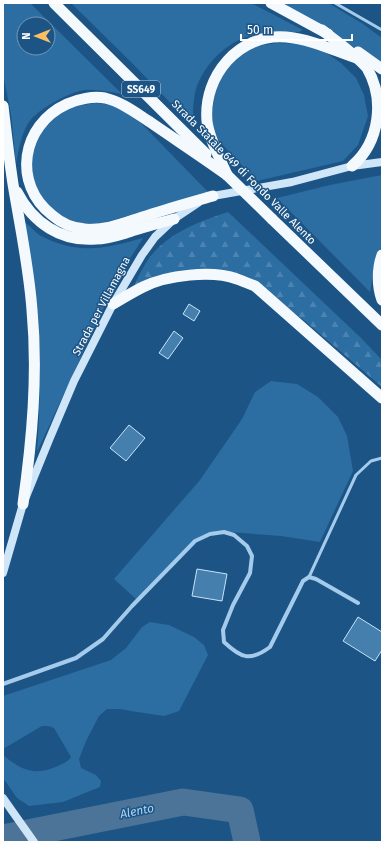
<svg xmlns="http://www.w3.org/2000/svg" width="385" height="845" viewBox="0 0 385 845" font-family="'Fira Sans',sans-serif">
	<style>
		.green { fill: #2c6da2; fill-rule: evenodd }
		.forest { fill: url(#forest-firs) }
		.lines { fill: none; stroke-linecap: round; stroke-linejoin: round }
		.river { stroke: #4c7498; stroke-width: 27 }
		.building { fill: #447fae; stroke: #c8e3f8 }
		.service { stroke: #a4cbeb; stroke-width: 3 }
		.minor { stroke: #a4cbeb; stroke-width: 4 }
		.secondary { stroke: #cfe5f8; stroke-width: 8 }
		.trunk { stroke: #f4f9fe; stroke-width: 11 }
		.trunk-bridge { stroke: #f4f9fe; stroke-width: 11 }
		.labels { text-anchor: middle; stroke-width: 3; stroke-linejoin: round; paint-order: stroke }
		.shield { fill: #1c5485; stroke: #bbccda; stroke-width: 1 }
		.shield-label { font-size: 10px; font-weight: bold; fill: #fff }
		.street-label { font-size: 11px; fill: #fff; stroke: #1c5485 }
		.water-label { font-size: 12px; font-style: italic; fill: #afd4f2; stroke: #1c5485 }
	</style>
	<defs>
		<pattern id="forest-firs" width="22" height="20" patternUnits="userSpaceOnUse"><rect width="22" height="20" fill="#2c6da2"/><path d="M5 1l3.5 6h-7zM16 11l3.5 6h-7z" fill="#4c83b0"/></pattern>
	</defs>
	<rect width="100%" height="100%" fill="#1c5485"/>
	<g class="green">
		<path d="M3,3H30L122,94C110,92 97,89 85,90C69,92 38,109 29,122C21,134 19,150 16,163L11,114L3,74ZM24,24H48V48H24Z"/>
		<path d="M71,3H251L303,30L299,32C284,32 269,32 254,35C228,40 204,64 196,89C193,100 193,112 193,123L186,119L132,63Z"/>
		<polygon points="275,3 327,3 330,4 363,24 382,38 382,66 349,44"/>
		<polygon points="277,43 298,44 322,50 341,63 356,78 364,95 368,116 358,145 343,161 257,181 217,139 213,130 212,114 213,93 230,62 256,46"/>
		<polygon points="96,103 113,105 140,122 209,193 102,223 79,223 60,216 45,204 35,188 31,173 32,152 38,134 61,111 76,106"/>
		<polygon points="382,175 382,245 374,267 370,292 277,198 330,185"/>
		<path d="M21,221C30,224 34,232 41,236C78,255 105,249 143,238L117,279L37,452L39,417L40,364L29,267Z"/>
		<polygon points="271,381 297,384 318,397 338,417 347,436 353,471 320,542 281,536 217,531 201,536 191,542 136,599 114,579 200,480 242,419 255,392"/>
		<path d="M150,622L169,625L194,637L204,645L208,655L179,711L164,716L137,712L120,709H107L99,716L86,741L79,759L81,768L96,775L101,781L100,787L63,802L29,806L17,798L3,778V755C22,771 35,776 58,766C63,763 68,762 71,757L54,728L48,726H42L3,749V696L111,660L126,648L142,627Z"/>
	</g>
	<path class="forest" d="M228,212L360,337L382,360V387L305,321L256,284L213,271L133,288C140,273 147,258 159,247C178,229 204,220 228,212Z"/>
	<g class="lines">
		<polyline class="river" points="3,838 183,802 240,810 247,842"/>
	</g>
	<g class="building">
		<polygon points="189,304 200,311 194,321 183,314"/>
		<polygon points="174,331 183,338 168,359 159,353"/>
		<polygon points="129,425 145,438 126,461 110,448"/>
		<polygon points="197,569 227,574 222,601 192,596"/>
		<polygon points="358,617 382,632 382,650 375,661 343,641"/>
	</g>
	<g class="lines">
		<g class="service">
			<polyline points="335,3 382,30"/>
			<polyline points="309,577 356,475 371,461 382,458"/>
		</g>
		<path class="minor" d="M3,684L76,658L103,639L132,606L195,541L210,534L224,532L234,535L247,546L252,556L250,573L233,605L223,630L224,642C241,658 250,662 270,647L303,581L309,577L316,579L358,603"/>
		<g class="secondary">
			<polyline points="209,198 213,196 292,182 352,166 382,162"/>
			<polyline points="3,573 23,504 49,440 74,381 113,304 142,255 155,237 174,219 198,203"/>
			<polyline points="3,798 34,842"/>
		</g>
		<g class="trunk">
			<polyline points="54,3 206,154"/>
			<polyline points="271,3 328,34"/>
			<path d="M322,30C337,42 354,53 367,68C385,99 380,142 352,166"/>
			<polyline points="358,52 382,69"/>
			<path d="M3,106C6,132 9,158 13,184C20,226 29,268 32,310C38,375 32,440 23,504"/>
			<path d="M227,175C220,158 209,139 207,121C203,76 239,33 286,37C311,39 335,51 359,59"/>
			<path d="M17,192C33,223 61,242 96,239C107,239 119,235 129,232C144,227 159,223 174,219"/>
			<path d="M213,196C192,202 170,208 149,215C128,221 108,231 85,229C73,228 61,223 52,215C12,184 21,125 67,104C78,99 93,96 105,98C122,102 136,113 150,122C176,140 202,157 227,175"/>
			<polyline points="272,219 382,325"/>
			<path d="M382,255C377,269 377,286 382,300"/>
			<path d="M113,304C123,298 133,292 143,287C167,275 212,270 237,279C243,281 249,284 255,286L382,398"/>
		</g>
		<polyline class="trunk-bridge" points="227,175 272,219"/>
	</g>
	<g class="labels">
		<rect class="shield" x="122" y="81" width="38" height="16" rx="3"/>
		<g class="shield-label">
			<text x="141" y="93">SS649</text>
		</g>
		<g class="street-label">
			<text transform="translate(244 172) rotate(45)" y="4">Strada Statale 649 di Fondo Valle Alento</text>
			<text transform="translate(101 306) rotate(-62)" y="4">Strada per Villamagna</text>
		</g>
		<g class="water-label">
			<text transform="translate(137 811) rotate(-11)" y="4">Alento</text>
		</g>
	</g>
	<rect width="385" height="845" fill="none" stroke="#ffffff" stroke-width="8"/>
	<g transform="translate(36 36) rotate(270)"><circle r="19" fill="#1c5485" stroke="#7798b6"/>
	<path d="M0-3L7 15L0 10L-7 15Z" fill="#fbbf61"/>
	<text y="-6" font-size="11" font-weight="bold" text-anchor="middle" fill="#ffffff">N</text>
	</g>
	<path d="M241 34v6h111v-6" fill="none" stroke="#ffffff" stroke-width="2"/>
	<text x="247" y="34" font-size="12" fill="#ffffff" stroke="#1c5485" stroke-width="3" paint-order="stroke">50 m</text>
</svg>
